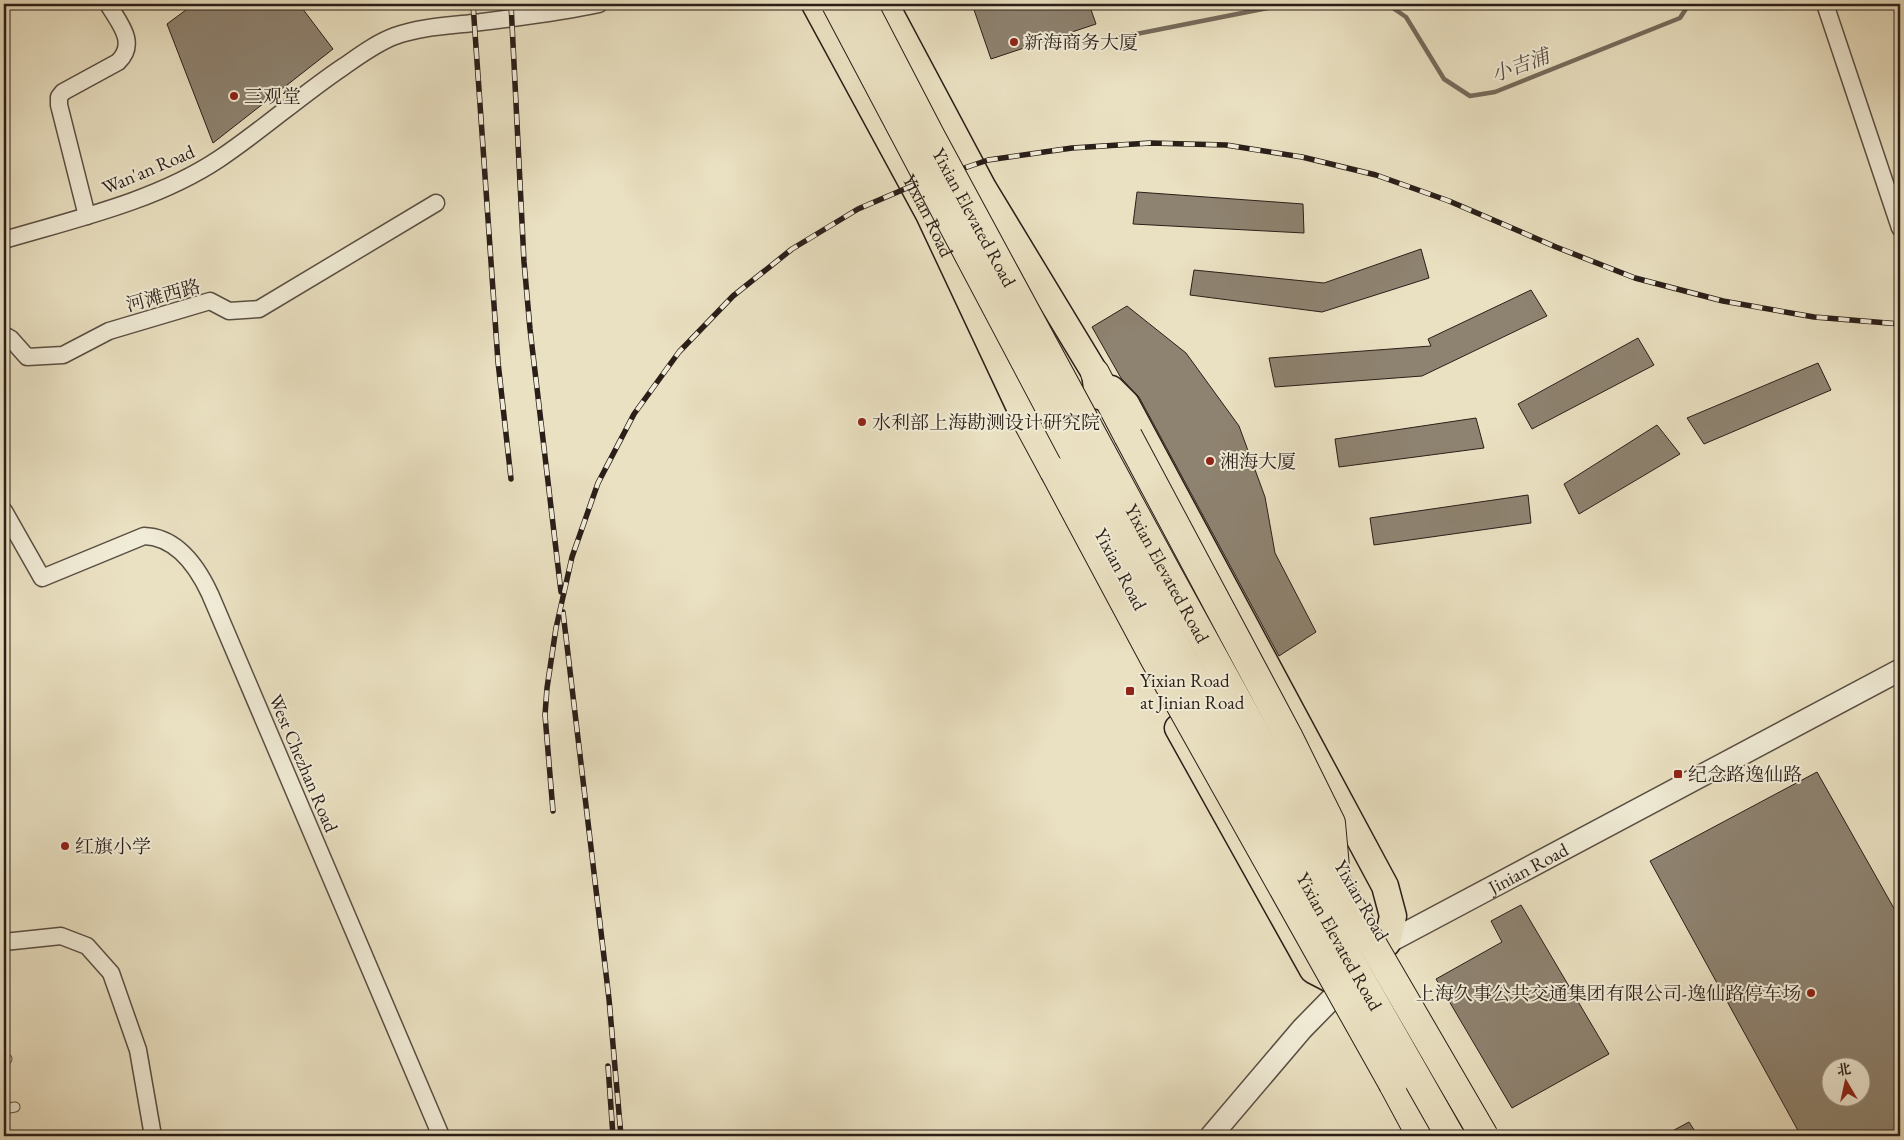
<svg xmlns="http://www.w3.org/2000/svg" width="1904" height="1140" viewBox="0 0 1904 1140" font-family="'EB Garamond','Noto Serif SC',serif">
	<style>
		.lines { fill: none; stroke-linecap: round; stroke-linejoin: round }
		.stream { stroke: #766b5c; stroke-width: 4.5 }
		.building { fill: #8e8371; stroke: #2a1e19; fill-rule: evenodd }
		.service-casing { stroke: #5a4f43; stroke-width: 11 }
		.minor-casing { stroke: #5a4f43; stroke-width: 19 }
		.tertiary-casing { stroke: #5a4f43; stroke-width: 24 }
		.primary-casing { stroke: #2a1e19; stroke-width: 29 }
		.trunk-casing { stroke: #2a1e19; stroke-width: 30 }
		.service { stroke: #f1ecd7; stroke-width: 9 }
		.minor { stroke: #f1ecd7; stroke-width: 16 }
		.tertiary { stroke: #f1ecd7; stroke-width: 21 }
		.primary { stroke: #eae1c2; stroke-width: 26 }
		.trunk { stroke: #eae1c2; stroke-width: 28 }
		.rail-casing { stroke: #2a1e19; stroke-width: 5.5 }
		.rail { stroke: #f1ecd7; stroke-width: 4; stroke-dasharray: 11; stroke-linecap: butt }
		.trunk-bridge-casing { stroke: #2a1e19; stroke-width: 30; stroke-linecap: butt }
		.trunk-bridge { stroke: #eae1c2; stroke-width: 28 }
		.poi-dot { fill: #8f2418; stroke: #f1ecd7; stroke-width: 2 }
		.labels { text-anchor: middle; stroke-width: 4; stroke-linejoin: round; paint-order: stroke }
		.poi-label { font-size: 19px; fill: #2a1e19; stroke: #f1ecd7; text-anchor: start }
		.street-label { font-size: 19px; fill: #2a1e19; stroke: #f1ecd7 }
		.water-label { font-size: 20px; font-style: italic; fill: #564b40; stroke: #f1ecd7 }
	</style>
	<rect width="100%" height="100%" fill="#eae1c2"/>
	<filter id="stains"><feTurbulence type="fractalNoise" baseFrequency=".004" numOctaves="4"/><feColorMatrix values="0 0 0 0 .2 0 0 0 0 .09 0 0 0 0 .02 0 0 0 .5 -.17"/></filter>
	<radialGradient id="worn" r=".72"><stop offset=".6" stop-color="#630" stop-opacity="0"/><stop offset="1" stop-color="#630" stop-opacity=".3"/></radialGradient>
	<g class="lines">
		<g class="stream">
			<polyline points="1387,4 1406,17 1444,79 1470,96 1495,92 1680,18 1689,4"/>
			<polyline points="1121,37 1288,4"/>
		</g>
	</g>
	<g class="building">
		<polygon points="194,4 299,4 333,49 213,143 167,24"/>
		<polygon points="972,4 1089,4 1096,24 991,59"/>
		<polygon points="1137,192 1303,204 1304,233 1133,224"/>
		<polygon points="1421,249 1429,278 1322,312 1190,295 1194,270 1324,283"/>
		<polygon points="1531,290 1547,316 1422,376 1275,387 1269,358 1431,346 1428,339"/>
		<polygon points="1127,306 1186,353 1239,426 1265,497 1275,553 1316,632 1279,656 1139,397 1121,378 1092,327"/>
		<polygon points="1638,338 1654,365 1532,429 1518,404"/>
		<polygon points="1818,363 1831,390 1704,444 1687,418"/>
		<polygon points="1476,418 1484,448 1339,467 1335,439"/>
		<polygon points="1657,425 1680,454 1579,514 1564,484"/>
		<polygon points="1528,495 1531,523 1374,545 1370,518"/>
		<path d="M1817,772L1900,919V1136H1801L1650,861ZM1832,1068H1862V1098H1832Z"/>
		<polygon points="1521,905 1609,1054 1512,1108 1436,979 1502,942 1491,921"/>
		<polygon points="1689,1122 1698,1136 1663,1136"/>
	</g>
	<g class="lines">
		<g class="service-casing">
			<g id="service">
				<polyline points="4,1059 7,1059"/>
				<polyline points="4,1109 15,1107"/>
			</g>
		</g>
		<g class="minor-casing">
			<g id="minor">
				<polyline points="1825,4 1900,228"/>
				<path d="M87,216L59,105V97L63,92L118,62C138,43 119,23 108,4"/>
				<path d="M4,240C75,219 156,201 219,159C261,131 300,96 343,67C359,56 376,43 395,36C420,27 446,26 473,23C515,18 558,13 599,4"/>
				<polyline points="4,335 11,339 27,357 63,355 109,331 210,301 229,311 259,309 436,203"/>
				<path d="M4,511L42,578L144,536C177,537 197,566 210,594L441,1136"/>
				<polyline points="4,942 61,936 87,946 111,973 138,1050 153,1136"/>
			</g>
		</g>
		<g class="tertiary-casing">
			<g id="tertiary">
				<path id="s1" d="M1379,951L1387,943L1900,670"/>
				<polyline points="1211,1136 1302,1029 1350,980"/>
			</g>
		</g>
		<g class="primary-casing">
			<g id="primary">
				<path id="s2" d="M815,4L929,214L1021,410L1035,426"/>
				<polyline points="885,4 983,188 1095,373 1098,396"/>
				<polyline points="1111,389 1126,404 1385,886 1393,916 1387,943"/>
				<polyline points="1178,728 1313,970 1344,986"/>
			</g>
		</g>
		<g class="trunk-casing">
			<g id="trunk">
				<polyline points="1095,373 1128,436"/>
				<polyline points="1021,410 1054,471"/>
				<polyline points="1393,1084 1421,1136"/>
			</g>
		</g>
		<use href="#service" class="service"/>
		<use href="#minor" class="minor"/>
		<use href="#tertiary" class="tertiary"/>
		<use href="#primary" class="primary"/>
		<use href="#trunk" class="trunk"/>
		<g class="rail-casing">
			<g id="rail">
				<polyline points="473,4 498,362 511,479"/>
				<polyline points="511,4 524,262 530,329 561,592"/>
				<polyline points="563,612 609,999 621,1136"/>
				<polyline points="553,811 545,715 547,688 556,628 572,557 598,483 634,414 679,352 733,296 792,249 858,209 914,185 988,160 1072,148 1150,143 1226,145 1302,157 1376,175 1449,201 1556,247 1635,278 1723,301 1814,317 1900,324"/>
				<polyline points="608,1066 613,1136"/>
			</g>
		</g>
		<use href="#rail" class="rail"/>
		<g class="trunk-bridge-casing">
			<g id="trunk-bridge">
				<path id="s3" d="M836,4L1173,641L1347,955L1450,1136"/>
				<path id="s4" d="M862,4L930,135L1166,571L1352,909L1484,1136"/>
				<polyline points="1128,436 1288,736 1331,823 1335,867"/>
				<polyline points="1054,471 1154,658 1393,1084"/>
			</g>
		</g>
		<use href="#trunk-bridge" class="trunk-bridge"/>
	</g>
	<g class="poi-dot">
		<circle cx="1014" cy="42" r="5"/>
		<circle cx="234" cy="96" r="5"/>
		<circle cx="862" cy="422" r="5"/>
		<circle cx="1210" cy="461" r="5"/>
		<rect x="1125" y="686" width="10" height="10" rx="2.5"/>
		<rect x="1673" y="769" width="10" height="10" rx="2.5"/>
		<circle cx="65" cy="846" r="5"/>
		<circle cx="1811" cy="993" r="5"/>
	</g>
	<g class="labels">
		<g class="poi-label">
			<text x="1024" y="49">新海商务大厦</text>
			<text x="244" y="103">三观堂</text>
			<text x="872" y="429">水利部上海勘测设计研究院</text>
			<text x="1220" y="468">湘海大厦</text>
			<text x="1140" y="687">Yixian Road<tspan x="1140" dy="22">at Jinian Road</tspan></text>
			<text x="1688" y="781">纪念路逸仙路</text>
			<text x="75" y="853">红旗小学</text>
			<text x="1801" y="1000" text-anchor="end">上海久事公共交通集团有限公司-逸仙路停车场</text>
		</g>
		<g class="street-label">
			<text transform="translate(148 169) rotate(-23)" y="7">Wan'an Road</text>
			<text dy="7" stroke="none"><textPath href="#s2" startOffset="240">Yixian Road</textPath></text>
			<text dy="7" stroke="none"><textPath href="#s4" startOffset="241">Yixian Elevated Road</textPath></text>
			<text transform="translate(163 295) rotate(-15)" y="7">河滩西路</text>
			<text transform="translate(1121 569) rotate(62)" y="7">Yixian Road</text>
			<text dy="7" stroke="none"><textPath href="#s4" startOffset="646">Yixian Elevated Road</textPath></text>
			<text transform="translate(304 763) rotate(67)" y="7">West Chezhan Road</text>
			<text dy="7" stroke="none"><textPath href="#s1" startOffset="171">Jinian Road</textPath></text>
			<text transform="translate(1362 900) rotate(60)" y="7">Yixian Road</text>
			<text dy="7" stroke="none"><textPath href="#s3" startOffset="1064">Yixian Elevated Road</textPath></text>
		</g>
		<g class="water-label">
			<text transform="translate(1520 65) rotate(-20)" y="7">小吉浦</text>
		</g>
	</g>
	<rect width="1904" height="1140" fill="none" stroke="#eae1c2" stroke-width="20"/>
	<rect x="5" y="5" width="1894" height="1130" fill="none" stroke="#2a1e19" stroke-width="2.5"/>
	<rect x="10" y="10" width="1884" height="1120" fill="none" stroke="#2a1e19"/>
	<g transform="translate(1846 1082) rotate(351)"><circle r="24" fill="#f1ecd7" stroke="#a19a8b"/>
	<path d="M0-4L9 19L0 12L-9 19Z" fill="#8f2418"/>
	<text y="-8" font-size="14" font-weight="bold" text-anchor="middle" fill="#2a1e19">北</text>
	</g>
	<rect width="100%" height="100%" filter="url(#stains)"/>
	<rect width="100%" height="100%" fill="url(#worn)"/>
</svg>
